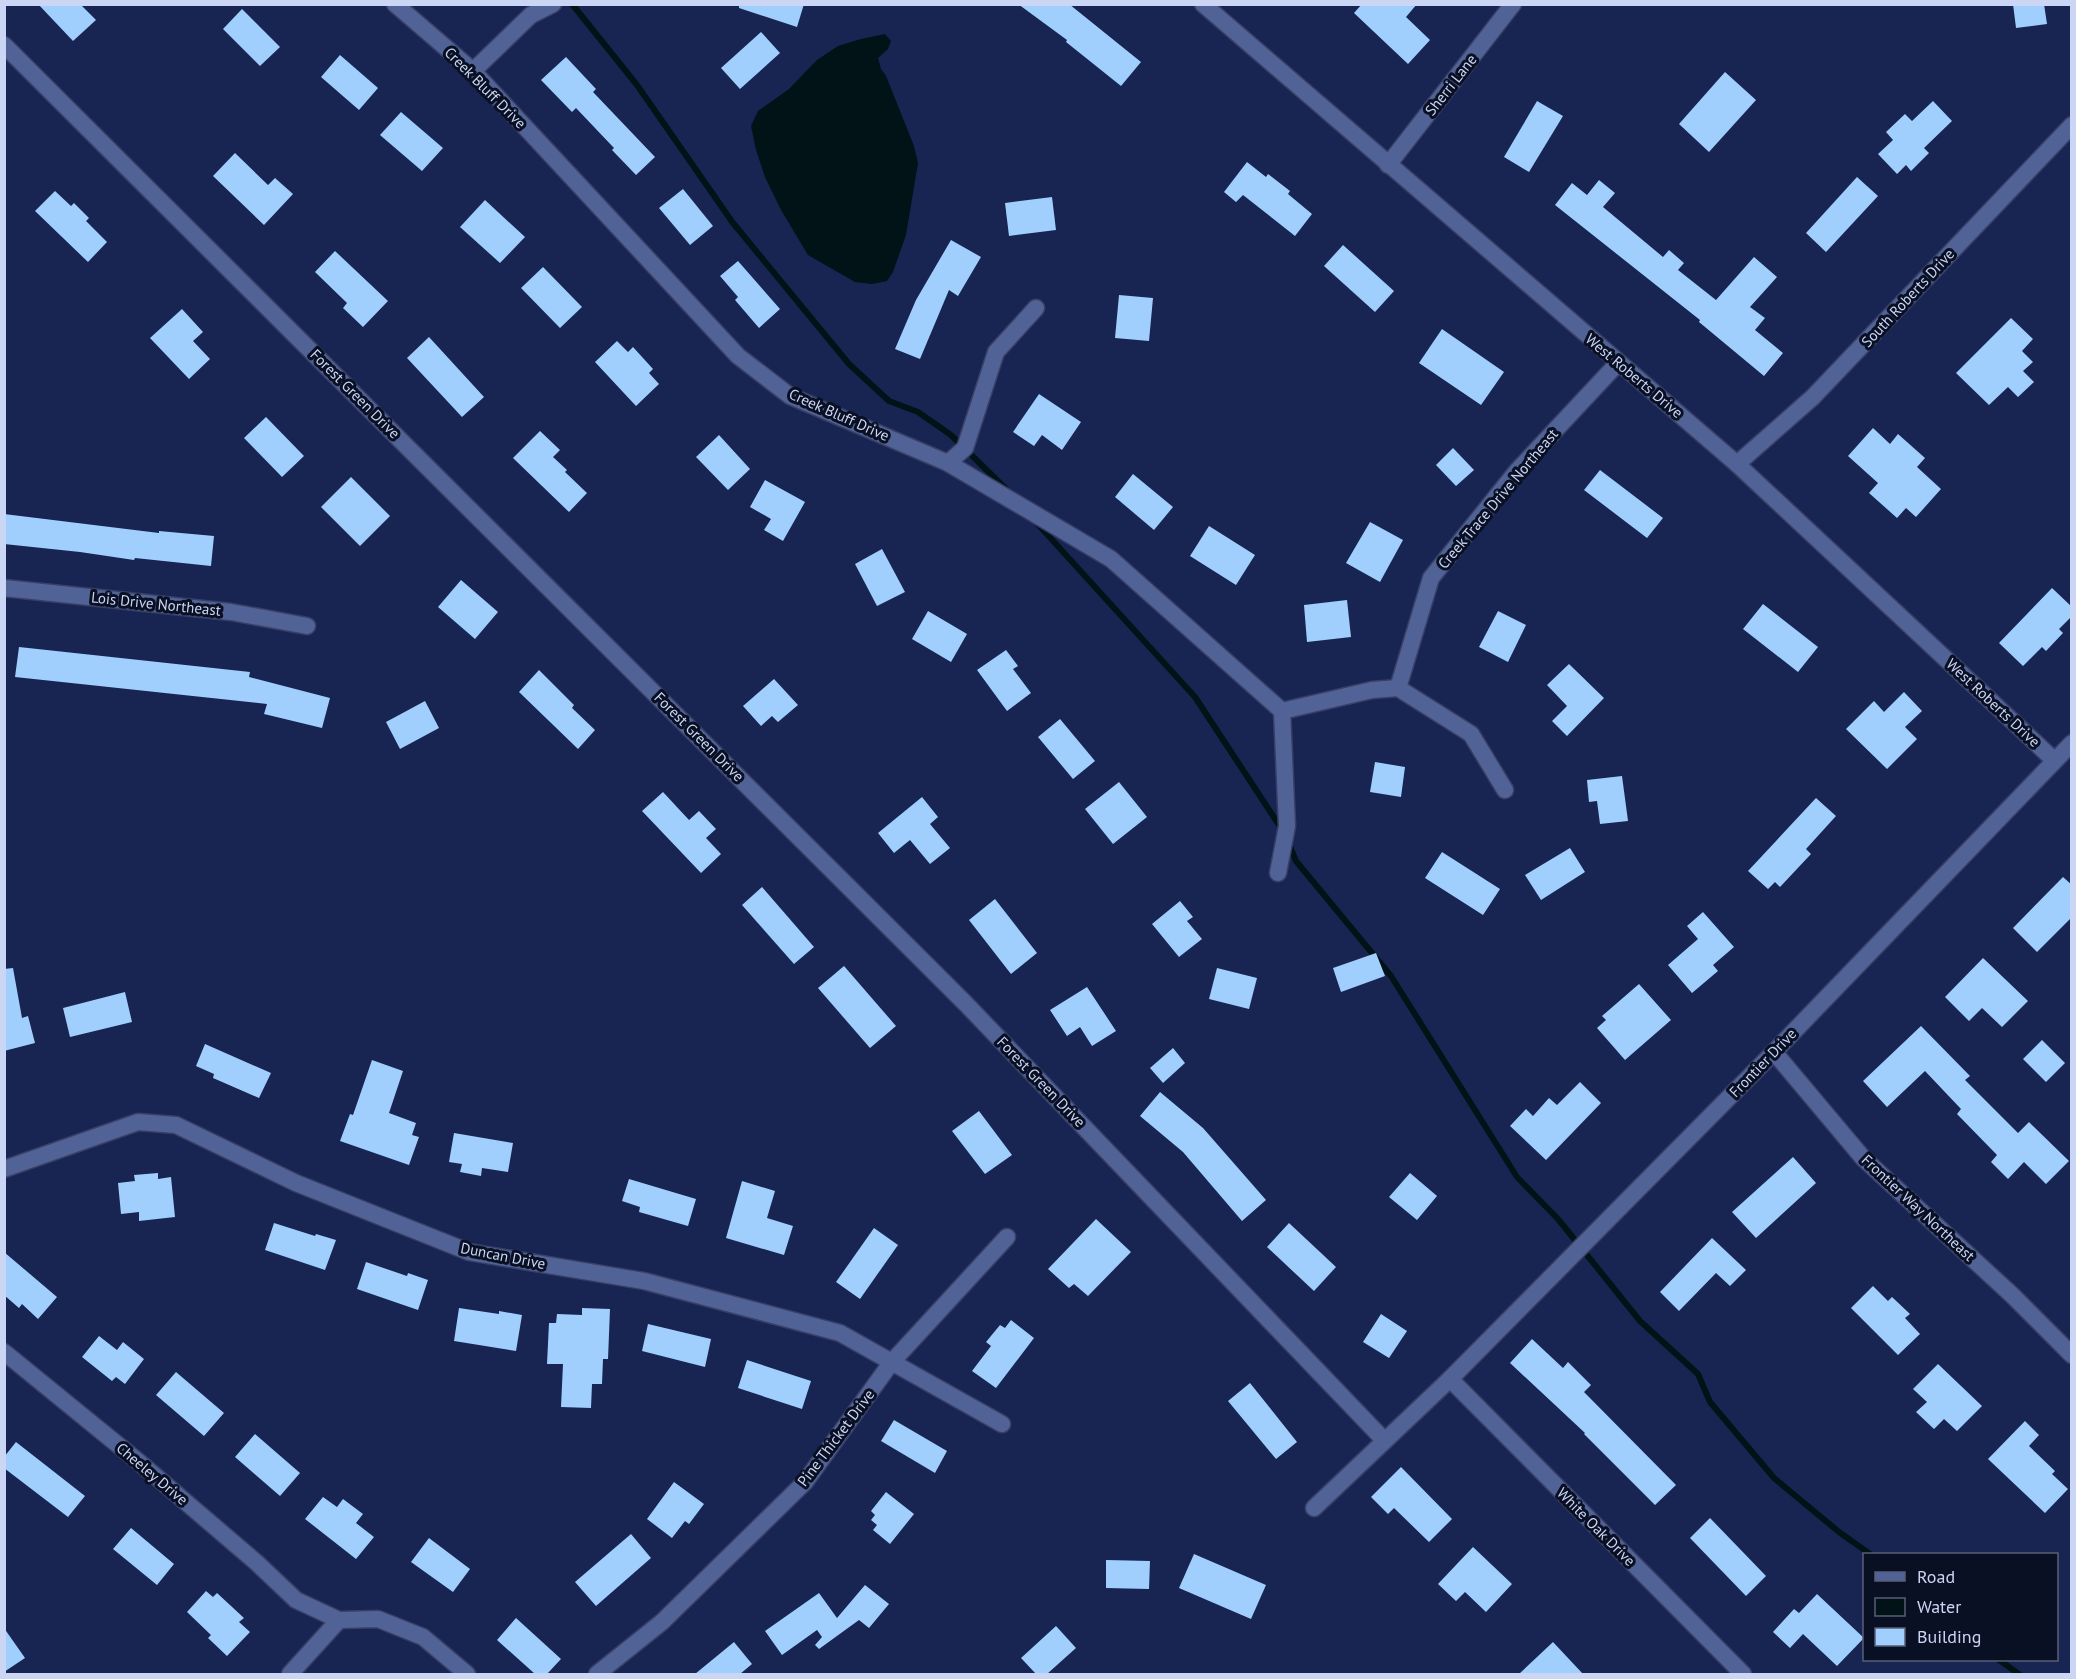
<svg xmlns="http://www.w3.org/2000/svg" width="2076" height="1679" viewBox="0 0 2076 1679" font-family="'PT Sans',sans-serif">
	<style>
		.water { fill: #011316 }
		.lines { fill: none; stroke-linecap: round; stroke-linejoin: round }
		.stream { stroke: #011316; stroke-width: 6 }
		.building { fill: #a1cffd }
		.minor-casing { stroke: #383f67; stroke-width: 19 }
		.minor { stroke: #516396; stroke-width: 16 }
		.labels { text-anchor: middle; stroke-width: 6; stroke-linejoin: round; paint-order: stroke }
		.street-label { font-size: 15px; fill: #cbd6f4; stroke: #0a1024 }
	</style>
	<rect width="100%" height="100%" fill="#182452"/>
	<polygon class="water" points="885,34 891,41 888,49 878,58 881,69 886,76 914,146 918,163 906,235 893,272 887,281 872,284 855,282 808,255 781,210 765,177 756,150 751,126 758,111 789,89 817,60 838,46 861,39"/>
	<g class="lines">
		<g class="stream">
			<polyline points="572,4 637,85 733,223 849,364 889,401 918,412 951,435 1008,491"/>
			<polyline points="1035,521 1195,697 1281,828"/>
			<polyline points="1288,842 1296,861 1391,976 1517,1177 1558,1219 1640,1321 1698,1374 1710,1402 1774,1478 1839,1532 1870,1554"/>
			<polyline points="1999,1660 2019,1674"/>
		</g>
	</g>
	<g class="building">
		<polygon points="38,4 80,4 96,20 73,41"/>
		<polygon points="739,4 804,4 797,27 739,8"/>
		<polygon points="1018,4 1069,4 1141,62 1121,86 1066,42 1067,40"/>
		<polygon points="1362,4 1417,4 1406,17 1430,40 1408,64 1354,13"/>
		<polygon points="2013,4 2044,4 2047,24 2016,28"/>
		<polygon points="242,9 280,47 260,66 223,29"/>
		<polygon points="761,32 780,53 740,89 721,68"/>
		<polygon points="340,55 378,88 359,110 321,77"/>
		<polygon points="566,57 596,89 593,92 655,157 636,175 612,150 614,148 576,108 572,112 541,80"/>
		<polygon points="1725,72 1756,100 1709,152 1679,124"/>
		<polygon points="1537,101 1563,116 1529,172 1504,157"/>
		<polygon points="1933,101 1952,121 1924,148 1929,153 1911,171 1906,165 1897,174 1878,154 1893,140 1886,132 1905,114 1912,121"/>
		<polygon points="401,112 443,148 422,171 380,135"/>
		<polygon points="235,153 268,185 275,178 293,194 264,225 213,176"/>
		<polygon points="1247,162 1266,177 1268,174 1290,191 1288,194 1312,214 1295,236 1243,195 1236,202 1224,192"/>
		<polygon points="1857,177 1878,196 1826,252 1806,233"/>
		<polygon points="1599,180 1615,193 1603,207 1663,257 1669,250 1684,263 1678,270 1716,300 1754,257 1777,277 1750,307 1765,318 1755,330 1783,353 1764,376 1699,322 1700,320 1555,205 1572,183 1587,195"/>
		<polygon points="683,189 713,226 690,245 659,208"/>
		<polygon points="55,191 71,206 74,203 89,218 86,221 107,242 88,262 35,211"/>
		<polygon points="1052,197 1056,230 1009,236 1005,203"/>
		<polygon points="485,200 525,237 500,263 460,227"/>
		<polygon points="951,240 981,257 958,296 949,290 920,359 895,349 916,300"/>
		<polygon points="1343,245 1394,291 1375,312 1324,266"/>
		<polygon points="335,251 388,301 363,327 343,308 347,303 315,272"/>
		<polygon points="738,261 780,309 759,328 735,300 738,297 720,276"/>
		<polygon points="543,267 582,307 560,328 521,288"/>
		<polygon points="1119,295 1153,298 1149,341 1115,338"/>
		<polygon points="182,309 203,332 193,341 210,359 189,379 150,338"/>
		<polygon points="2011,318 2033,339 2022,351 2033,362 2023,371 2034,382 2018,397 2008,387 1989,405 1956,373"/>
		<polygon points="1442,329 1504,372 1481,405 1419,363"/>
		<polygon points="429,337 484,397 462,417 407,358"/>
		<polygon points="617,341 628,352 633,347 653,369 649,373 659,384 636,406 595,362"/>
		<polygon points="1039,394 1081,422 1062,450 1042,435 1034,446 1013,432"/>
		<polygon points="266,417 304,456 282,477 244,438"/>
		<polygon points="1873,428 1890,444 1898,434 1925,458 1917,467 1941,489 1916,517 1906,508 1897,518 1869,493 1878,483 1848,456"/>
		<polygon points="540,431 560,450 553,457 567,470 565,472 587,493 569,512 513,458"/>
		<polygon points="719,435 750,469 728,490 696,457"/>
		<polygon points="1453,448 1474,470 1456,486 1436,465"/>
		<polygon points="1600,470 1663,518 1647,538 1584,490"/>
		<polygon points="1133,474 1173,507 1154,530 1115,497"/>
		<polygon points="351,477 390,516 360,546 321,507"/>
		<polygon points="765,480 805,502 783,541 764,530 771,519 750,507"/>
		<polygon points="4,514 159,533 159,531 214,536 211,566 135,558 134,560 80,552 4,544"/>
		<polygon points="1370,522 1403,540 1380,582 1346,563"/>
		<polygon points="1209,526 1255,555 1236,585 1190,556"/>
		<polygon points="882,549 905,592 877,606 855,564"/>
		<polygon points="461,580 498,612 475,639 438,607"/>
		<polygon points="2052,588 2072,607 2072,616 2059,629 2063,633 2046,651 2042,647 2023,666 1999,643"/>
		<polygon points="1347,600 1351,637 1307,642 1304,605"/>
		<polygon points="1763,604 1818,647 1798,672 1743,629"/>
		<polygon points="928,611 967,634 951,662 912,639"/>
		<polygon points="1498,611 1526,625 1508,662 1479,647"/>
		<polygon points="19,647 250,672 249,677 330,698 322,728 264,714 267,704 15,677"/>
		<polygon points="1006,650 1018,666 1013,669 1031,693 1007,711 977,670"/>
		<polygon points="1569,664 1604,698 1567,736 1552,721 1567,706 1547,685"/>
		<polygon points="539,670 574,705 572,708 595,730 578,749 519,692"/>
		<polygon points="774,679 798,705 778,722 772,716 761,726 743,706"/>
		<polygon points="1904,692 1922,711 1905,727 1917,739 1887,769 1846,729 1874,701 1884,712"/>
		<polygon points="425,701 439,728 400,749 386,722"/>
		<polygon points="1060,719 1095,761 1073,779 1038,737"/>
		<polygon points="1375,762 1405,767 1401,797 1370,792"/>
		<polygon points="1622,776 1628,821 1600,824 1597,801 1589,802 1587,780"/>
		<polygon points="1119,782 1147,817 1113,844 1085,809"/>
		<polygon points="663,792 689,820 699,811 716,829 706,838 721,854 701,873 642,811"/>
		<polygon points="922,797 938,817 930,824 950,848 930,864 910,840 894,853 878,833"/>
		<polygon points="1816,798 1836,816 1806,849 1811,854 1780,887 1775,882 1768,889 1748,871"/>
		<polygon points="1570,848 1585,872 1541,900 1525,875"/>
		<polygon points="1442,852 1500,889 1483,915 1425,878"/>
		<polygon points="2063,877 2072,885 2072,917 2037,952 2013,928"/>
		<polygon points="762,887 814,947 794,964 742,905"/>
		<polygon points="995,899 1037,953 1011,974 969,920"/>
		<polygon points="1180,901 1193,917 1187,921 1202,939 1179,957 1152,924"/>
		<polygon points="1703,912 1734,947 1713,965 1718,971 1692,993 1668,965 1698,939 1687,926"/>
		<polygon points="1376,953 1385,976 1341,992 1333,968"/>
		<polygon points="1983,958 2028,1001 2002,1027 1982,1008 1969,1021 1945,997"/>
		<polygon points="844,966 896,1026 870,1048 818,988"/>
		<polygon points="13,968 22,1018 28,1016 35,1043 4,1051 4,969"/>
		<polygon points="1217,968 1257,978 1249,1009 1209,999"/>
		<polygon points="1639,984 1671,1020 1625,1060 1597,1028 1606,1020 1602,1016"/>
		<polygon points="1087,987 1116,1031 1092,1046 1080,1027 1067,1036 1050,1010"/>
		<polygon points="125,992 132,1022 70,1037 63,1008"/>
		<polygon points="1921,1026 1970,1076 1965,1080 2018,1133 2029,1122 2069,1161 2046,1184 2024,1162 2008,1179 1991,1162 1997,1155 1957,1114 1961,1109 1925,1071 1887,1107 1863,1081"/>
		<polygon points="2042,1040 2065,1063 2046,1082 2023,1059"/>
		<polygon points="205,1044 271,1073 259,1098 213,1078 214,1074 196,1066"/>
		<polygon points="1173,1048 1185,1063 1163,1083 1150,1068"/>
		<polygon points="372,1060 403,1071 389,1113 416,1123 412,1135 419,1137 409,1165 340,1141 350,1114 353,1115"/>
		<polygon points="1580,1082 1601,1103 1546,1160 1510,1126 1526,1109 1533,1116 1549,1098 1557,1105"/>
		<polygon points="1160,1092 1203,1128 1266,1200 1242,1221 1183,1152 1140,1116"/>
		<polygon points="979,1111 1012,1155 985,1174 952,1131"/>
		<polygon points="454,1133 513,1143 508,1172 482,1168 481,1176 460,1172 462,1164 449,1162"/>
		<polygon points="1793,1157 1816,1183 1756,1238 1732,1212"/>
		<polygon points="158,1173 158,1179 171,1177 175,1217 139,1221 139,1212 121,1214 118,1183 135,1181 134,1175"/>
		<polygon points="1410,1173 1437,1196 1417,1220 1389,1197"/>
		<polygon points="629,1179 696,1199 688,1226 639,1212 640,1207 622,1201"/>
		<polygon points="742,1181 775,1191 767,1218 793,1226 784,1255 726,1238"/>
		<polygon points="1096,1219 1131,1252 1088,1296 1074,1284 1069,1288 1048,1269"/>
		<polygon points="274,1223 315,1236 316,1234 336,1240 325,1270 265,1250"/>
		<polygon points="1289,1223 1336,1267 1314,1291 1267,1247"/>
		<polygon points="874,1228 898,1245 860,1299 836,1282"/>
		<polygon points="1712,1238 1746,1270 1730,1286 1716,1273 1679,1311 1660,1292"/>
		<polygon points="4,1252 57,1297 38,1319 22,1304 19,1308 4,1295"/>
		<polygon points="366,1262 407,1276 408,1273 428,1280 418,1310 357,1289"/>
		<polygon points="1873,1286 1888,1301 1892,1297 1910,1314 1905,1318 1920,1334 1898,1355 1851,1308"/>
		<polygon points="459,1308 499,1314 499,1311 522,1315 516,1351 454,1341"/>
		<polygon points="582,1308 610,1309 608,1359 603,1359 602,1384 592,1384 591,1408 561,1407 563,1364 547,1364 549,1323 556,1323 557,1314 582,1315"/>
		<polygon points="1381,1314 1407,1331 1389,1358 1363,1342"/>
		<polygon points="1011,1320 1034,1338 996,1388 972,1371 991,1346 986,1342 1000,1325 1005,1328"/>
		<polygon points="648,1324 711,1339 705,1367 642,1351"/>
		<polygon points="99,1336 117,1350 123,1342 144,1359 125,1384 116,1377 112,1381 82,1357"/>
		<polygon points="1532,1339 1563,1368 1568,1362 1591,1385 1584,1392 1676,1485 1655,1505 1584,1434 1585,1433 1510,1363"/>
		<polygon points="747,1360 811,1381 802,1409 738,1388"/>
		<polygon points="1938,1364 1982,1406 1957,1431 1944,1419 1934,1429 1916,1412 1927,1402 1913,1389"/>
		<polygon points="176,1372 224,1413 204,1436 156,1395"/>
		<polygon points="1250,1383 1297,1442 1276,1459 1228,1401"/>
		<polygon points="894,1420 947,1451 935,1473 881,1441"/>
		<polygon points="2025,1421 2039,1435 2029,1446 2055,1471 2052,1474 2068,1489 2045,1513 1988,1459"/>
		<polygon points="255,1434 300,1473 280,1496 235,1457"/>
		<polygon points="16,1442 85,1496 68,1517 4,1468 4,1457"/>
		<polygon points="1401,1467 1452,1519 1429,1542 1394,1508 1388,1514 1371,1497"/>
		<polygon points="674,1482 704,1504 689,1524 685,1521 672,1538 647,1519"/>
		<polygon points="886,1492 914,1514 890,1544 873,1530 877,1525 871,1520 875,1515 871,1511"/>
		<polygon points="323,1497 337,1507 343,1499 363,1514 356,1523 374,1537 356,1559 305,1519"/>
		<polygon points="1710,1518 1766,1576 1746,1596 1690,1538"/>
		<polygon points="131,1528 174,1564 157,1585 113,1549"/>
		<polygon points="631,1534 651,1558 596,1606 575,1582"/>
		<polygon points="429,1538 470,1569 453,1592 411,1562"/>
		<polygon points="1473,1547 1512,1584 1486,1612 1465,1592 1456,1601 1438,1584"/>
		<polygon points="1194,1554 1266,1585 1251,1619 1179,1588"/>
		<polygon points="1106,1560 1150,1561 1149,1589 1106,1588"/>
		<polygon points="865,1585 889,1604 869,1628 859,1620 819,1649 815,1645 822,1637 817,1630 782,1655 765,1631 819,1593 837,1618"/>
		<polygon points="206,1591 213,1597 217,1593 244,1618 239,1622 250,1632 227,1656 208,1638 211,1635 187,1612"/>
		<polygon points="1817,1594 1864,1638 1837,1666 1803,1634 1790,1648 1773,1632 1794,1609 1799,1613"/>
		<polygon points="516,1618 561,1659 547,1674 535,1674 497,1640"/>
		<polygon points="1056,1626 1076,1648 1047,1674 1036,1674 1021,1658"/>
		<polygon points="4,1628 25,1658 4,1672"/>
		<polygon points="734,1642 752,1664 740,1674 695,1674"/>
		<polygon points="1553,1642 1583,1674 1519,1674"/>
	</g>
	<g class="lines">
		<g class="minor-casing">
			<g id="minor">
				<polyline points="395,4 473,71 738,356 790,396 948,463 1111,559 1282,711"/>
				<polyline points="1203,4 1737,464 2054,760"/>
				<polyline points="4,45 966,1004 1384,1440"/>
				<polyline points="473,71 531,15 553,4"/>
				<polyline points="1388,165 1513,4"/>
				<polyline points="948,463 965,448 996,352 1036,308"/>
				<polyline points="1737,464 1813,397 2072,125"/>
				<polyline points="4,588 231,612 307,626"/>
				<polyline points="1398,688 1431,578 1517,471 1618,363"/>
				<polyline points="1282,711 1372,690 1398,688 1471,734 1505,790"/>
				<polyline points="1278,873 1287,826 1282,711"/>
				<polyline points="1774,1052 1863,1158 2012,1295 2072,1355"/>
				<polyline points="4,1169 138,1122 176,1125 296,1183 469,1252 644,1281 840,1333 1002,1424"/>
				<polyline points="4,1352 139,1462 257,1563 296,1600 339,1620 378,1619 423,1637 467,1674"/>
				<polyline points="1450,1379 1743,1674"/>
				<polyline points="1314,1508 1450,1379 1774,1052 2072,743"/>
				<polyline points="290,1674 339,1620"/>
				<polyline points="597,1674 662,1622 805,1482 891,1363 1007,1237"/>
			</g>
		</g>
		<use href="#minor" class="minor"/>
	</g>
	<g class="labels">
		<g class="street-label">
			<text transform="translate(1451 85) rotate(-52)" y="5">Sherri Lane</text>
			<text transform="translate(485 88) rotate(45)" y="5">Creek Bluff Drive</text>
			<text transform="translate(1908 298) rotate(-47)" y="5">South Roberts Drive</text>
			<text transform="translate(1634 376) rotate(40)" y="5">West Roberts Drive</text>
			<text transform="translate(355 394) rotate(45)" y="5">Forest Green Drive</text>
			<text transform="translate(839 415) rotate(24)" y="5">Creek Bluff Drive</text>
			<text transform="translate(1498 499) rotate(-50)" y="5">Creek Trace Drive Northeast</text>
			<text transform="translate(156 604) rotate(6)" y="5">Lois Drive Northeast</text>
			<text transform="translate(1993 703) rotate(43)" y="5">West Roberts Drive</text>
			<text transform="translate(699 737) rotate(45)" y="5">Forest Green Drive</text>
			<text transform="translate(1763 1063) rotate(-46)" y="5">Frontier Drive</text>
			<text transform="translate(1041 1082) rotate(46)" y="5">Forest Green Drive</text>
			<text transform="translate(1918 1208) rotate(43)" y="5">Frontier Way Northeast</text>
			<text transform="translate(503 1256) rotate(11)" y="5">Duncan Drive</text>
			<text transform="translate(836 1438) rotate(-53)" y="5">Pine Thicket Drive</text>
			<text transform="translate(152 1474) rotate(40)" y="5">Cheeley Drive</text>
			<text transform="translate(1596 1527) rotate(45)" y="5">White Oak Drive</text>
		</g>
	</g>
	<rect width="2076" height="1679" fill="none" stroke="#cbd6f4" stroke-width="12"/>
	<rect x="1863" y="1553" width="195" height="108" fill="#0a1024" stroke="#575f77" stroke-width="1.5"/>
	<rect x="1875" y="1572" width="30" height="9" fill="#516396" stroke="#575f77" stroke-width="1.5"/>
	<text x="1917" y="1583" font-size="18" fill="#cbd6f4">Road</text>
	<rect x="1875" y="1598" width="30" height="18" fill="#011316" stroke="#575f77" stroke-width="1.5"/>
	<text x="1917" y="1613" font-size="18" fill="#cbd6f4">Water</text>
	<rect x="1875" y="1628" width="30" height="18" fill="#a1cffd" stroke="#575f77" stroke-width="1.5"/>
	<text x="1917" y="1643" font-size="18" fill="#cbd6f4">Building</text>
</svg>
